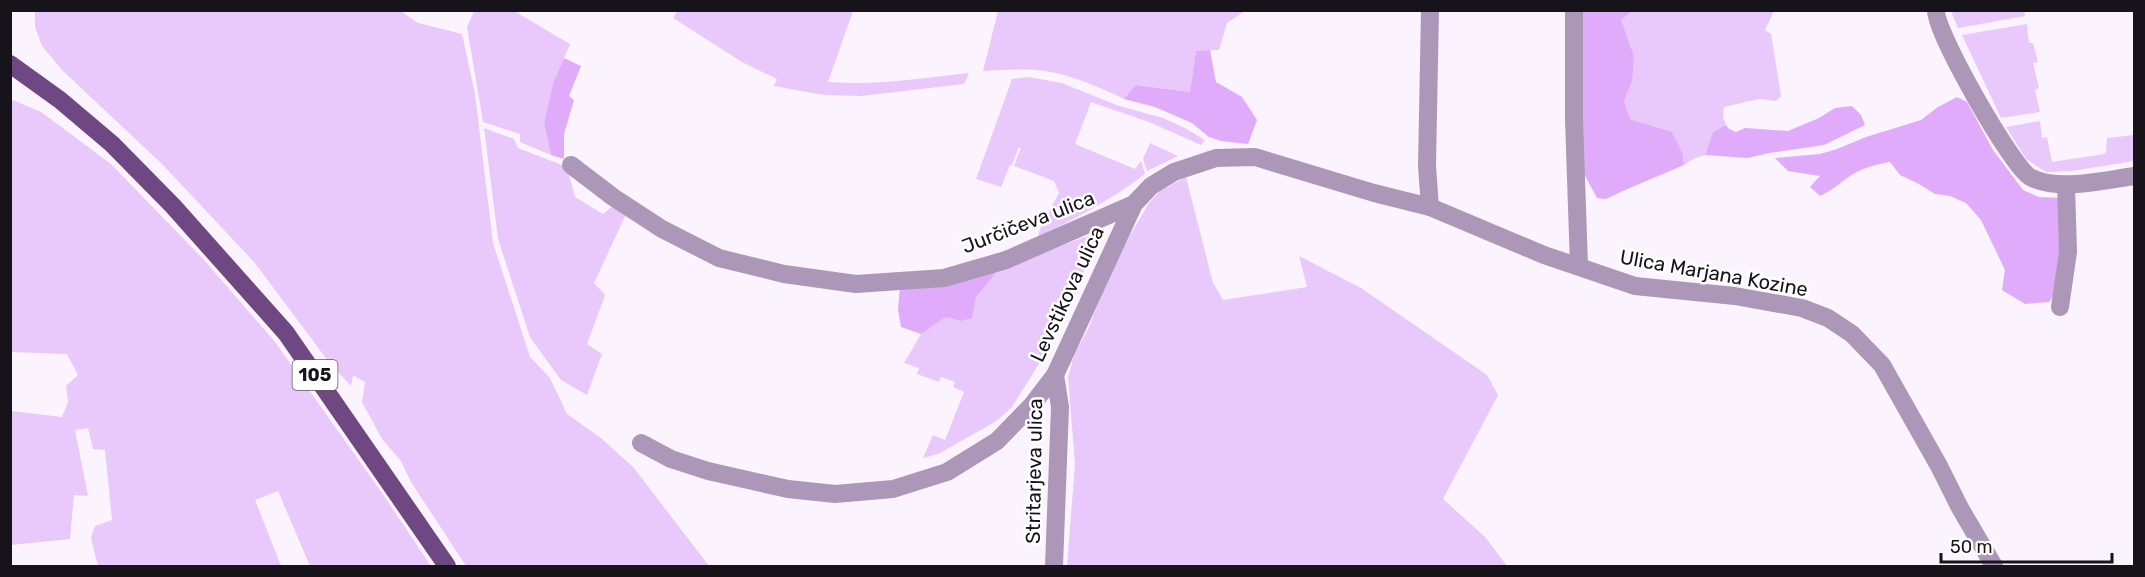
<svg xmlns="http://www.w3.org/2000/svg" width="2145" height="577" viewBox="0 0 2145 577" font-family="Rubik,sans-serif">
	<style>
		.green { fill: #e9c8fb }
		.forest { fill: #dfabfa }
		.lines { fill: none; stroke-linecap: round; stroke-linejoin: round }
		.street { stroke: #ad97b9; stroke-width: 18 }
		.primary { stroke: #6f4883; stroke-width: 18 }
		.labels { text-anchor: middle; stroke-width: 5; stroke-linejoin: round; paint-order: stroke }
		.shield { fill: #fff; stroke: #5d5a5f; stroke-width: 1.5 }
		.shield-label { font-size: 18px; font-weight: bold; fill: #17131a }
		.street-label { font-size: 20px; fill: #17131a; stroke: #fff }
	</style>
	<rect width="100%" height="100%" fill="#fbf4ff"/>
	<g class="green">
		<path d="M678,10L853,11L828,82C875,86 922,78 969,73L964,84L861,96L824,95L774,86L777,79L742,62L673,18Z"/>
		<polygon points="35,11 401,11 418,23 462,34 475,94 493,243 530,357 550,378 567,414 601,438 634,468 709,566 466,566 411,482 401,461 382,439 362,402 365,382 353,375 351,386 328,361 255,263 162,164 63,71 42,46 35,27"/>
		<polygon points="474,11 514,11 570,44 553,83 544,123 551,155 520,142 520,134 483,122 467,27"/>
		<path d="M998,11H1245L1227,23L1219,50L1196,51L1190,92L1137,85L1124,99C1097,86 1066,72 1035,70C1018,69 1000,70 983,71Z"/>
		<polygon points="1632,11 1774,11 1765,30 1771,34 1781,96 1776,101 1759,99 1724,107 1723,117 1726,125 1713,132 1705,155 1695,158 1684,165 1683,154 1672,132 1630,119 1624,101 1632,81 1621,20"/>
		<polygon points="1951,11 2024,11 2025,16 1958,28"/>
		<polygon points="2027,24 2029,43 2033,43 2038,62 2033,63 2039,88 2035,90 2040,112 2001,118 1962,35"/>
		<path d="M1028,77L1062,83L1119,106L1163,118L1185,128L1205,140L1201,145L1149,122L1091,102L1075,144L1135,169L1141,161L1145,174C1110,200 1077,218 1038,237L1040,229L1059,193L1054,181L1014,166L1021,148L1019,147L1012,165H1010L1001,187L976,179L1012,79Z"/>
		<polygon points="13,100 41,112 111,164 205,261 275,342 382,493 431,566 310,566 278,491 255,500 281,566 98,566 91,538 95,526 112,520 105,450 93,449 88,428 75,430 88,496 74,495 70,539 11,545 11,411 62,417 68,402 66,386 78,375 67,354 11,352 10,101"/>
		<polygon points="2040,121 2042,138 2047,137 2052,162 2104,154 2106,152 2107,138 2134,135 2134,161 2071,171 2046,172 2026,159 2006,127"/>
		<polygon points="484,128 514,139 518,148 567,167 575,197 603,214 616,203 628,210 594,283 605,295 587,344 602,354 587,395 561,380 530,337 498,239"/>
		<polygon points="1150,143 1178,156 1147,171 1143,159"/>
		<polygon points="1186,177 1213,283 1223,300 1307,287 1299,256 1361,288 1487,375 1498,395 1443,499 1485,537 1507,566 1067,566 1075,464 1068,377 1074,355 1088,329 1107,279 1129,237 1149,203 1160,191"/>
		<polygon points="1102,231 1050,346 1012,407 995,422 938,454 923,458 933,435 945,440 964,392 953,387 955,382 941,377 939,382 917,374 919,368 904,363 921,334 946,317 960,321 976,297 1001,267"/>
	</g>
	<g class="forest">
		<polygon points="1582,11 1632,11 1621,20 1634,57 1632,81 1624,101 1630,119 1672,132 1683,154 1684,165 1625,190 1606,199 1597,198 1583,172 1580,37"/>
		<polygon points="1210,50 1216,82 1242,97 1257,120 1248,144 1221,141 1209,137 1192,123 1155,107 1124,99 1136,85 1190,92 1196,51"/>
		<polygon points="564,58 581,66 569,96 574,100 564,134 564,159 551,155 544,123 553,83"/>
		<path d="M1957,97L1967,102L1993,150L2023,190L2039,197L2062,198C2062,225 2067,281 2049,302L2025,304L2002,290L2005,270L1981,220L1966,203L1950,196L1935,194L1919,184L1900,175L1890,162C1878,164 1863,168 1853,174C1840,182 1835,189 1820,196L1810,187L1820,176L1788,171L1775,158L1820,154L1837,149L1866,137L1921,120L1938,107Z"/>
		<polygon points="1852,106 1861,115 1865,125 1824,145 1769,153 1748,158 1705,155 1713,132 1726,125 1729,129 1736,132 1745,128 1788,131 1819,118 1835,108"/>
		<polygon points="1001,267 976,297 972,318 960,321 946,317 921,334 901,327 898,310 900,287"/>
	</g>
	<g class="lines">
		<g class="street">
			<polyline points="1430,10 1427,166 1430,207"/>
			<polyline points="1574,10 1574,119 1579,266"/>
			<path d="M1936,10C1935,32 2012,167 2030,177C2058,192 2105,180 2134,176"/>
			<polyline points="571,165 613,197 662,229 719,258 784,274 856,284 944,278 1006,260 1134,204"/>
			<polyline points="2060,307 2068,252 2066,185"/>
			<polyline points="641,443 671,459 708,471 788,489 835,494 893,489 947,472 997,441 1032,405 1055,375 1134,204 1151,186 1174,172 1216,158 1255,157 1374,193 1430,207 1544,255 1635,286 1735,296 1802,308 1828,318 1852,334 1882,365 1939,466 1960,508 1994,566"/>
			<polyline points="1054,566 1060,407 1055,375"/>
		</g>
		<polyline class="primary" points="10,64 60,100 112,144 173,206 286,333 447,566"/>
	</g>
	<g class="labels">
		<rect class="shield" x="292.5" y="360" width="45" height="30" rx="4.5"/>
		<g class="shield-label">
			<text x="315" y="381">105</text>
		</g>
		<g class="street-label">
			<text transform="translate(1028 222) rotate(-21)" y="7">Jurčičeva ulica</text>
			<text transform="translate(1714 273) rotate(10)" y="7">Ulica Marjana Kozine</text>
			<text transform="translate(1067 294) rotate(-65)" y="7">Levstikova ulica</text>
			<text transform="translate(1034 471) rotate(-89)" y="7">Stritarjeva ulica</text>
		</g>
	</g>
	<rect width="2145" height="577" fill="none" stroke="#17131a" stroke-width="24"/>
	<path d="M1941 553v9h171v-9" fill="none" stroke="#17131a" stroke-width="3"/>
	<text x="1950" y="553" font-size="18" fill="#17131a" stroke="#ffffff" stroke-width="4.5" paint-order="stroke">50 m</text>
</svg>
